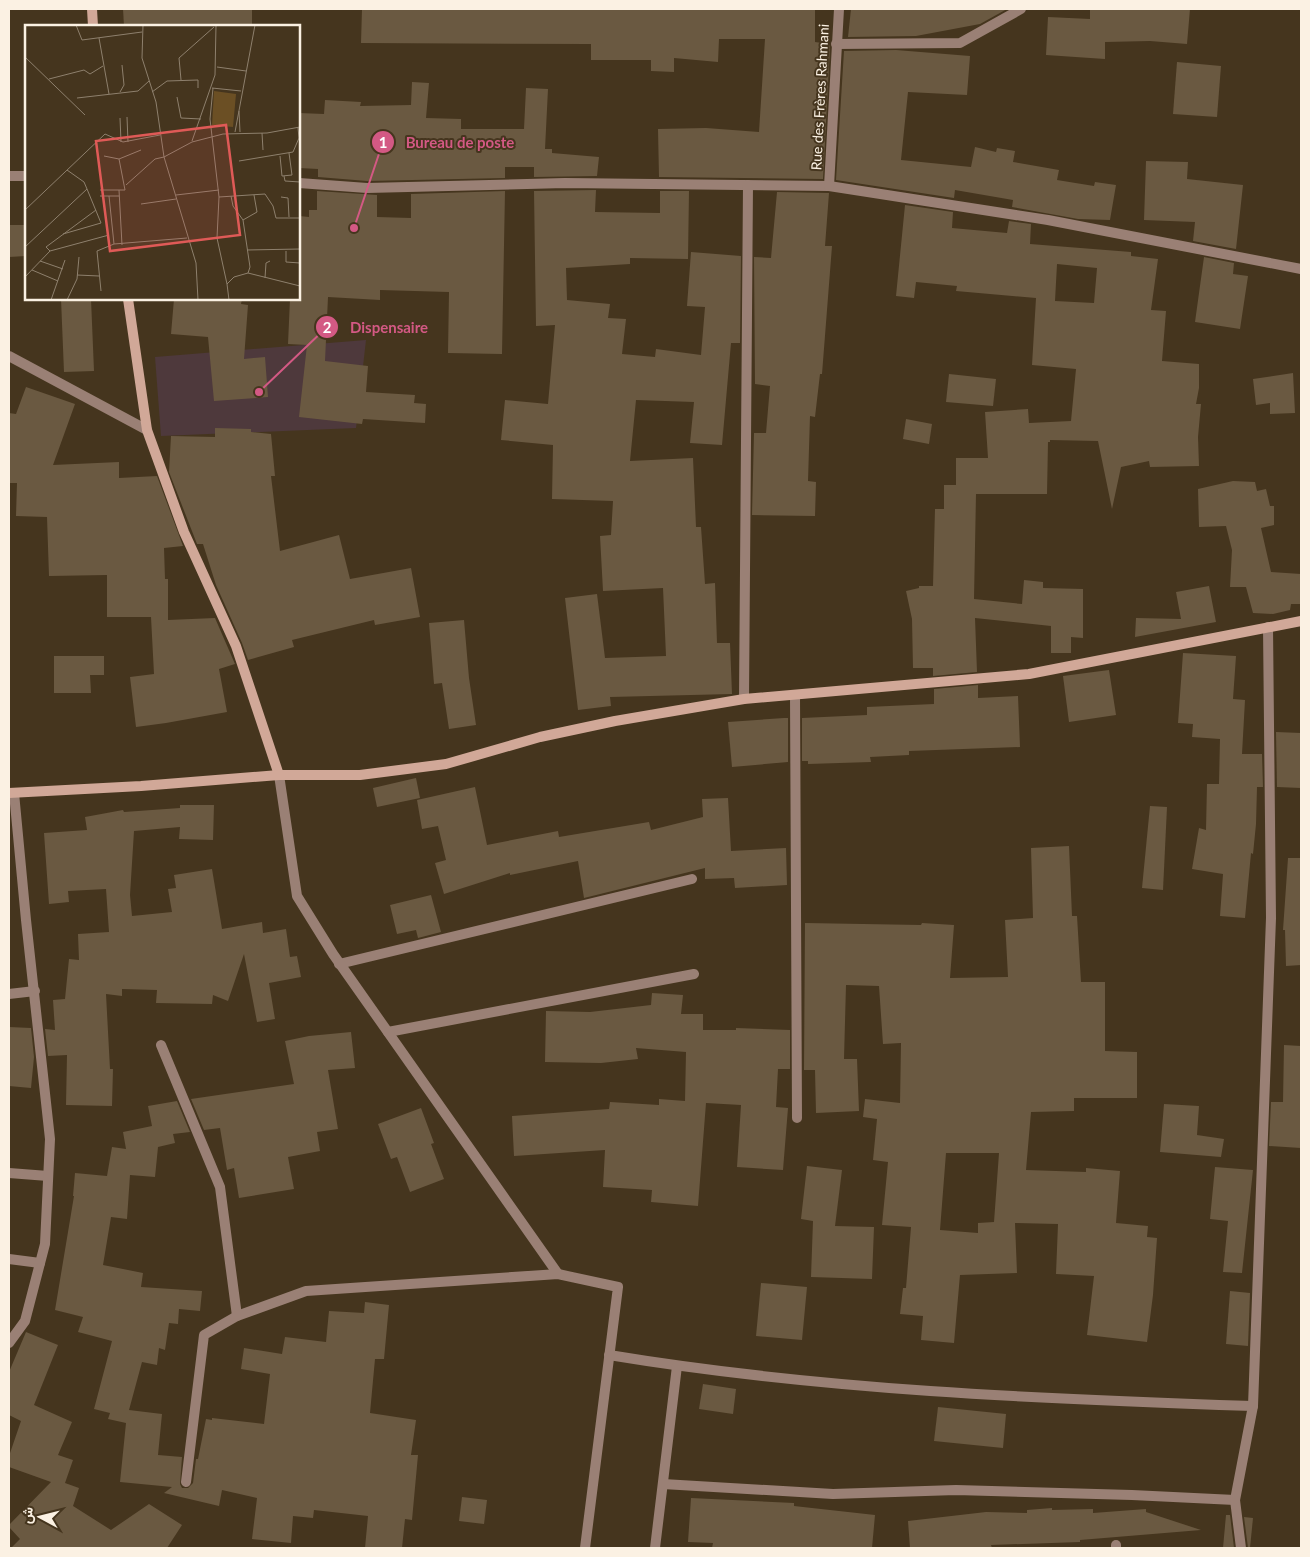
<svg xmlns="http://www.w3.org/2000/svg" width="1310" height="1557" viewBox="0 0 1310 1557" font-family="Lato,Vazirmatn,sans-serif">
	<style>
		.medical { fill: #4e393c }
		.building { fill: #6a5941; fill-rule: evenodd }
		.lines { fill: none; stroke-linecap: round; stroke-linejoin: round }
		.lane { stroke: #9a8075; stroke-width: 10 }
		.street { stroke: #9a8075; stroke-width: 10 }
		.secondary { stroke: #d1a898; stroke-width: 10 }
		.labels { text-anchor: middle; stroke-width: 4; stroke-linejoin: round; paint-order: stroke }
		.street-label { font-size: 14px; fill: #fbf1e3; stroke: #45351e }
		.inset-road { fill: none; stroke: #8e806d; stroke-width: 1 }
		.view { fill: #df5a57; fill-opacity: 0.15; stroke: #df5a57; stroke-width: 2.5 }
		.inset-edge { fill: none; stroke: #fbf1e3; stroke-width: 2.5 }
		.leader { fill: none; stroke: #d35984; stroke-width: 2 }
		.callout-dot { fill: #d35984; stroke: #45351e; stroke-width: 2 }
		.mark-label { font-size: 15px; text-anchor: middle; font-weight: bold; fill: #fff }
		.callout-label { font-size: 15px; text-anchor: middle; font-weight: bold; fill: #d35984; stroke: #45351e; stroke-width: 4; stroke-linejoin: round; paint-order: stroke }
	</style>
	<rect width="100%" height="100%" fill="#45351e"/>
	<polygon class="medical" points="366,340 356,428 161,436 155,357"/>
	<g class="building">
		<polygon points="123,9 252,9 252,26 124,26"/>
		<polygon points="362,9 815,9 815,42 829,44 830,47 823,179 659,177 658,129 706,128 759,132 765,39 719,39 718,62 674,58 674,72 651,71 651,60 591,60 591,44 361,43"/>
		<polygon points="851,9 1007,9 980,24 916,36 848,37"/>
		<polygon points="1090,9 1190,9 1187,44 1150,41 1105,42 1105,59 1046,55 1048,17 1090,19"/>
		<polygon points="896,50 970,56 967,95 908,92 901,160 971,167 975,147 996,152 997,148 1015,151 1013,162 1059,170 1057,180 1094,186 1095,182 1116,185 1110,220 1078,219 1012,207 1013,200 955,190 954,198 836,180 844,51"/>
		<polygon points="1177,62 1221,66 1217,117 1173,114"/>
		<polygon points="412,82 429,83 426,118 461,119 461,129 524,129 526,88 548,89 545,149 552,149 552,153 599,157 597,176 534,177 534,167 505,167 505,178 367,181 318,177 318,169 299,168 299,113 324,114 325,100 361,102 360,106 411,105"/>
		<polygon points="1146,161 1188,162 1187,179 1243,185 1236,249 1193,241 1195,222 1144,220"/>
		<polygon points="596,190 595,212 660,213 660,191 689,191 688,259 630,258 630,264 566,268 567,300 610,304 608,318 626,319 622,354 655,357 656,349 701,355 705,307 687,306 691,252 741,256 740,343 731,343 722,445 690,443 694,402 636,400 630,461 693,458 696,527 701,527 705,584 715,583 717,643 730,643 732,694 610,697 611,706 578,710 565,598 597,594 605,658 666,656 663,588 603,591 600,536 611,535 613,501 552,499 553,445 501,440 505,400 548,404 555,325 536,326 534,191"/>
		<polygon points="317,191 377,195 377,217 411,218 411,194 505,191 502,354 448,353 449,292 380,290 380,300 328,297 325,361 368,366 366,392 415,395 414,403 426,404 425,423 363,419 362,424 299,417 307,345 288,344 290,299 299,299 299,216 309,217 309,210 317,210"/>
		<polygon points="777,192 829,193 825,246 832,246 822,374 820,374 815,417 810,416 808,481 816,482 815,516 752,515 754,433 766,433 770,386 755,384 754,257 771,258"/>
		<path d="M905,205L953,212L952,228L1007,233L1009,221L1031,224L1030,244L1131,252V256L1158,259L1151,310L1166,311L1162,361L1199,364V388L1196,404H1201L1198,437L1199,466L1150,467L1149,461L1121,467L1112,509L1098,441L1050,440V442H1048L1047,494H976L974,599L1022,604L1024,580L1043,582V588L1083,589V638L1071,637V653H1051V626L975,618L977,672L933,676V668H913L912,619L906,591L919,588V586H933L935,509H944V485H956V458H988L985,412L1028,409L1029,423L1071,421L1076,369L1032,365L1036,298L956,291L957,286L916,282L914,298L896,296ZM1057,264L1097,268L1094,303L1055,301Z"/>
		<polygon points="9,225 26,225 26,256 9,257"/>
		<polygon points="1204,257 1234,263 1233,274 1248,276 1240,329 1195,322"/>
		<polygon points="61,299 91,299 94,371 64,372"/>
		<polygon points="174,299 242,299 241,304 248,305 244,359 265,357 268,397 214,401 208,337 171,334"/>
		<polygon points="1293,373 1295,413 1270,414 1270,403 1256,405 1253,379"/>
		<polygon points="949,374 996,379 993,406 946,402"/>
		<polygon points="26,387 75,404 53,465 119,462 119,478 157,476 183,546 164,548 165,579 168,579 168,620 215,618 235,664 219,669 227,712 166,723 136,727 130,677 154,674 151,617 107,617 107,575 49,576 47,517 16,516 17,483 9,483 9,413 16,414"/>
		<polygon points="906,419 932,424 929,444 903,439"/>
		<polygon points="215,428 251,429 251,432 271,434 275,476 271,476 280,551 339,535 350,579 411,568 420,617 375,625 374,620 292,640 294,647 248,660 242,643 216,585 203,544 197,544 169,472 171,436 215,437"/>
		<polygon points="1233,481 1255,482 1257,491 1266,489 1270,506 1274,506 1274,525 1261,528 1271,572 1301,574 1301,604 1291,604 1290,610 1273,614 1253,613 1246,587 1230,587 1232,550 1226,526 1199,527 1198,489"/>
		<polygon points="1209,586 1216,622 1135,637 1136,618 1181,619 1176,592"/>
		<polygon points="464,620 469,678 476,725 449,729 442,683 434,684 429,623"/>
		<polygon points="1183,653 1236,656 1233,699 1245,700 1242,754 1262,754 1263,787 1257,787 1256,824 1253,854 1251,853 1245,918 1220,916 1223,874 1192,869 1199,828 1206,830 1207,784 1219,784 1220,739 1192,737 1193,724 1178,723"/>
		<polygon points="54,656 104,656 104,675 90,675 91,693 54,693"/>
		<polygon points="1109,670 1116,715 1069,722 1063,676"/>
		<polygon points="978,685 978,698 1018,696 1020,747 909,751 909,755 870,757 871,762 808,764 808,761 802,761 802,718 867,715 867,707 934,704 934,689"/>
		<polygon points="784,718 788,718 788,762 732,767 728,722"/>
		<polygon points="1276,732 1301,733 1301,788 1277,787"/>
		<polygon points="416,778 420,798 377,807 373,788"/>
		<polygon points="475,787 487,845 558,831 559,837 649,822 651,830 703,817 702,799 728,798 731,851 786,848 787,885 735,888 734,878 705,879 705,868 584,898 578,861 510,875 510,873 444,894 435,863 446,860 438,826 422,829 417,800"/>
		<polygon points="180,805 214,805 213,840 179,839 180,827 134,831 130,895 132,916 172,912 168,889 176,888 174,875 212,869 222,929 262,922 263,933 286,929 290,957 297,956 301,977 269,983 275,1019 257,1022 244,954 228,1001 213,995 212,1004 156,1003 157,990 122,989 122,996 106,994 110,1069 113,1069 112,1106 66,1105 67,1055 48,1056 45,1029 55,1030 53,1000 65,999 69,959 79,960 78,934 109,932 106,889 68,891 69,902 49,904 44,833 87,830 85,817 123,810 124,812 180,808"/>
		<polygon points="1150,806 1167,807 1163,890 1142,888"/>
		<path d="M1069,846L1072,916H1077L1081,982H1105V1051L1137,1052V1098H1074V1111L1031,1112L1026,1170L1086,1172V1168L1120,1171L1116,1223L1148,1226L1147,1237L1157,1238L1153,1295L1147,1342L1087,1335L1094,1276L1056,1274L1058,1224L1015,1223L1017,1273L960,1275L954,1343L921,1340L923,1316L900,1314L903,1288H906L911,1227L882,1225L888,1162L873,1160L877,1119L863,1117L865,1099L900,1103L901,1043L883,1044L879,986L846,985L844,1059H857L859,1111L816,1113L815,1070H804L805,923L921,925L922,923L954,925L950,978L1008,977L1005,920L1033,918L1031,848ZM946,1153H999L994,1222L978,1223V1233L940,1230Z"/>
		<polygon points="1288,858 1301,858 1301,965 1286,966 1285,930 1283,930"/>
		<polygon points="431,895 441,932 418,938 416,930 397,934 390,905"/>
		<polygon points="652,993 683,995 681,1014 703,1014 703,1030 736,1030 736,1028 790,1030 790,1069 778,1069 776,1107 788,1108 783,1170 737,1167 741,1105 706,1103 698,1206 651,1202 652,1190 603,1187 605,1150 514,1156 512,1116 609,1109 610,1102 659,1105 659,1099 685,1101 686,1052 636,1048 638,1059 601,1063 545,1062 546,1011 590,1012 651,1005"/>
		<polygon points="9,1027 31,1028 34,1057 31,1088 9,1086"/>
		<polygon points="351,1032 355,1068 328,1070 338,1129 317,1132 320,1151 288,1157 294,1189 239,1198 234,1168 227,1170 220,1128 204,1130 191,1099 294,1084 285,1041 309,1036"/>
		<polygon points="1284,1045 1301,1046 1301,1148 1269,1146 1271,1102 1283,1102"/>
		<polygon points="177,1101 190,1132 173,1134 175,1143 158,1147 155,1177 130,1175 127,1219 111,1217 103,1265 143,1273 141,1287 202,1291 200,1311 179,1309 178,1324 169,1323 165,1350 159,1348 157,1365 142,1362 129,1410 162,1414 158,1455 182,1457 180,1484 182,1488 188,1488 193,1483 196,1459 198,1459 206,1419 212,1420 212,1418 264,1424 270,1374 241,1369 244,1348 282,1354 285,1337 326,1342 329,1311 364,1313 365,1302 389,1305 384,1359 375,1359 370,1413 416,1420 411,1455 418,1455 412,1520 405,1519 402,1548 365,1548 368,1516 314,1510 313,1518 293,1516 291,1543 252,1539 257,1498 222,1490 219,1506 164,1493 172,1487 120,1482 126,1423 108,1419 110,1413 94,1409 112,1341 78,1332 83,1317 55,1310 74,1196 73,1196 75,1173 107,1176 112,1147 126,1149 123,1132 152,1126 148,1106"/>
		<polygon points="1164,1104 1199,1106 1197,1135 1224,1139 1221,1157 1160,1152"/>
		<polygon points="421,1108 434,1143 431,1144 444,1179 410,1192 397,1157 391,1159 378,1124"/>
		<polygon points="807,1166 842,1170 835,1226 874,1227 872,1279 811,1277 813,1221 801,1219"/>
		<polygon points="1215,1167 1253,1170 1242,1273 1223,1272 1228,1221 1210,1219"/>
		<polygon points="761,1283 807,1287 802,1340 756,1336"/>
		<polygon points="1230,1291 1250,1293 1248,1346 1226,1344"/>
		<polygon points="26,1332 58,1345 34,1405 72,1422 58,1455 73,1460 65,1483 79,1488 73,1506 111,1530 149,1504 182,1525 167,1548 11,1548 20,1539 9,1527 9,1525 51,1482 9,1467 9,1456 21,1421 9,1415 9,1372"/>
		<polygon points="703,1384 736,1389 733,1414 699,1409"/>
		<polygon points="938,1407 1006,1414 1003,1448 934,1441"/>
		<polygon points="462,1497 487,1500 484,1524 459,1521"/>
		<polygon points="691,1498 794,1503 794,1506 875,1515 872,1548 712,1548 713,1543 688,1542"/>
		<polygon points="1052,1508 1052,1510 1093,1509 1093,1513 1146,1509 1146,1512 1201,1530 1080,1540 1080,1542 991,1545 992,1548 910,1548 908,1521 986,1512 1027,1513 1027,1510"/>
		<polygon points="1226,1515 1230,1515 1234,1548 1223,1548"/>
		<polygon points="1244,1517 1253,1518 1250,1548 1248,1548"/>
	</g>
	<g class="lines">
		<g class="lane">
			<polyline points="339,964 692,879"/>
			<polyline points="388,1032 694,974"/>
		</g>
		<g class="street">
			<polyline points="836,44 960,43 1021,9"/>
			<polyline points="9,176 26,176"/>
			<polyline points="299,183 367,188 565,183 829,186 1048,220 1301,269"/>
			<polyline points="829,186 839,9"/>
			<polyline points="9,356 147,430"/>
			<polyline points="795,695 797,1118"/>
			<polyline points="744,699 748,185"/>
			<polyline points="279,775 297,896 333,954 558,1274"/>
			<polyline points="9,994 35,991"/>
			<polyline points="161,1045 220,1187 237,1316"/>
			<polyline points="9,1173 48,1176"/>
			<polyline points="9,1259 40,1263"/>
			<polyline points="9,1343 25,1321 45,1244 50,1139 26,920 14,793"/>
			<path d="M609,1355C821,1390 1039,1399 1253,1406"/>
			<polyline points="186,1482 204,1335 237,1316 306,1291 558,1274 618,1287 585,1548"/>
			<polyline points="663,1484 833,1494 956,1490 1132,1495 1235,1500"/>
			<polyline points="1116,1545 1116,1548"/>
			<polyline points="655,1548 677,1366"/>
			<polyline points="1241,1548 1235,1500 1253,1406 1271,918 1268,627"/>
		</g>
		<g class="secondary">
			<polyline points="92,9 93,26"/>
			<polyline points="128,299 147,430 184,532 236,646 279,775"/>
			<polyline points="9,793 141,786 279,775 360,775 446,764 540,737 615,721 744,699 1029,674 1301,621"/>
		</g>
	</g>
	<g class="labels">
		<g class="street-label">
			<text transform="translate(820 97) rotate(-87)" y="5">Rue des Frères Rahmani</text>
		</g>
	</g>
	<g transform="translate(25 25)">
		<rect width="275" height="275" fill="#45351e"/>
		<path d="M189,66L211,69L208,102L187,100Z" fill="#6b4f24"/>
		<path class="inset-road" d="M51,0L57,15L117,7M118,0L117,33L131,77L139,132L167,117L198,109L242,108L275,102M74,13L84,69M0,32L60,90M192,42L221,46M24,54L59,45L65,49L78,41M156,55L154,33L189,2M187,63L216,66M188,63L185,94L194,172L192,213L202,259M95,67L99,60L97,40M127,67L142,56L173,55V63M152,72L156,93L176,94M52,73L113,66L124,56M214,86L215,107M102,92L103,117M95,93L96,117M210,107L230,0M237,108L238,125M167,116L190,50L191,0M255,131L257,151L267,150L264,128M94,134L116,125M214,136L268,127L274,113L273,103M259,151L260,156L275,157M101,160L130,134L139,132L171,238L173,275M75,165H100L94,134L79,131M94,165L97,220M151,170L194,165M75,171H94M84,171L89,219M194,172L240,169L248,181L251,193H275M256,172L263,173L264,192M116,179L151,174M0,185L80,109L98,117L135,110M218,195L232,187L229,170M38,209L76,198L62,164M0,222L62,164L59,157L42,145M222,225L275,224M25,226L21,222L71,185M261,226V237L275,238M15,236L38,244M7,245L33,256M223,248L275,261M52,250L74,251M0,252L25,226L84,210M240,253L241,238L245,236M76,266L72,226L89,219L162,213M26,275L40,235M42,275L52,254L54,232M204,275L202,259L209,252L223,248L225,242L218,195L208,181L206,171"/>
		<path class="view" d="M201,100L215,210L85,226L71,116Z"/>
		<rect width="275" height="275" class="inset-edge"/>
	</g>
	<path class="leader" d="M354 228L383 142M259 392L327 327"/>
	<g class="callout-dot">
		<circle cx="354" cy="228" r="5"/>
		<circle cx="259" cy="392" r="5"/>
		<circle cx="383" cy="142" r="12"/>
		<circle cx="327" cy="327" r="12"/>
	</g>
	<g class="mark-label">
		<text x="383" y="148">1</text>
		<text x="327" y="333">2</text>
	</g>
	<g class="callout-label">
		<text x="460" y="148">Bureau de poste</text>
		<text x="389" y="333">Dispensaire</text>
	</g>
	<rect width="1310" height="1557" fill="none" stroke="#fbf1e3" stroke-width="20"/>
	<g transform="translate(40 1517) rotate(277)" stroke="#45351e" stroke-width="4" paint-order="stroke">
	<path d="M0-4L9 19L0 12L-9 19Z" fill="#fbf1e3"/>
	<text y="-8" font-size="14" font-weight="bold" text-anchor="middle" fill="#fbf1e3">ش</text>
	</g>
</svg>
